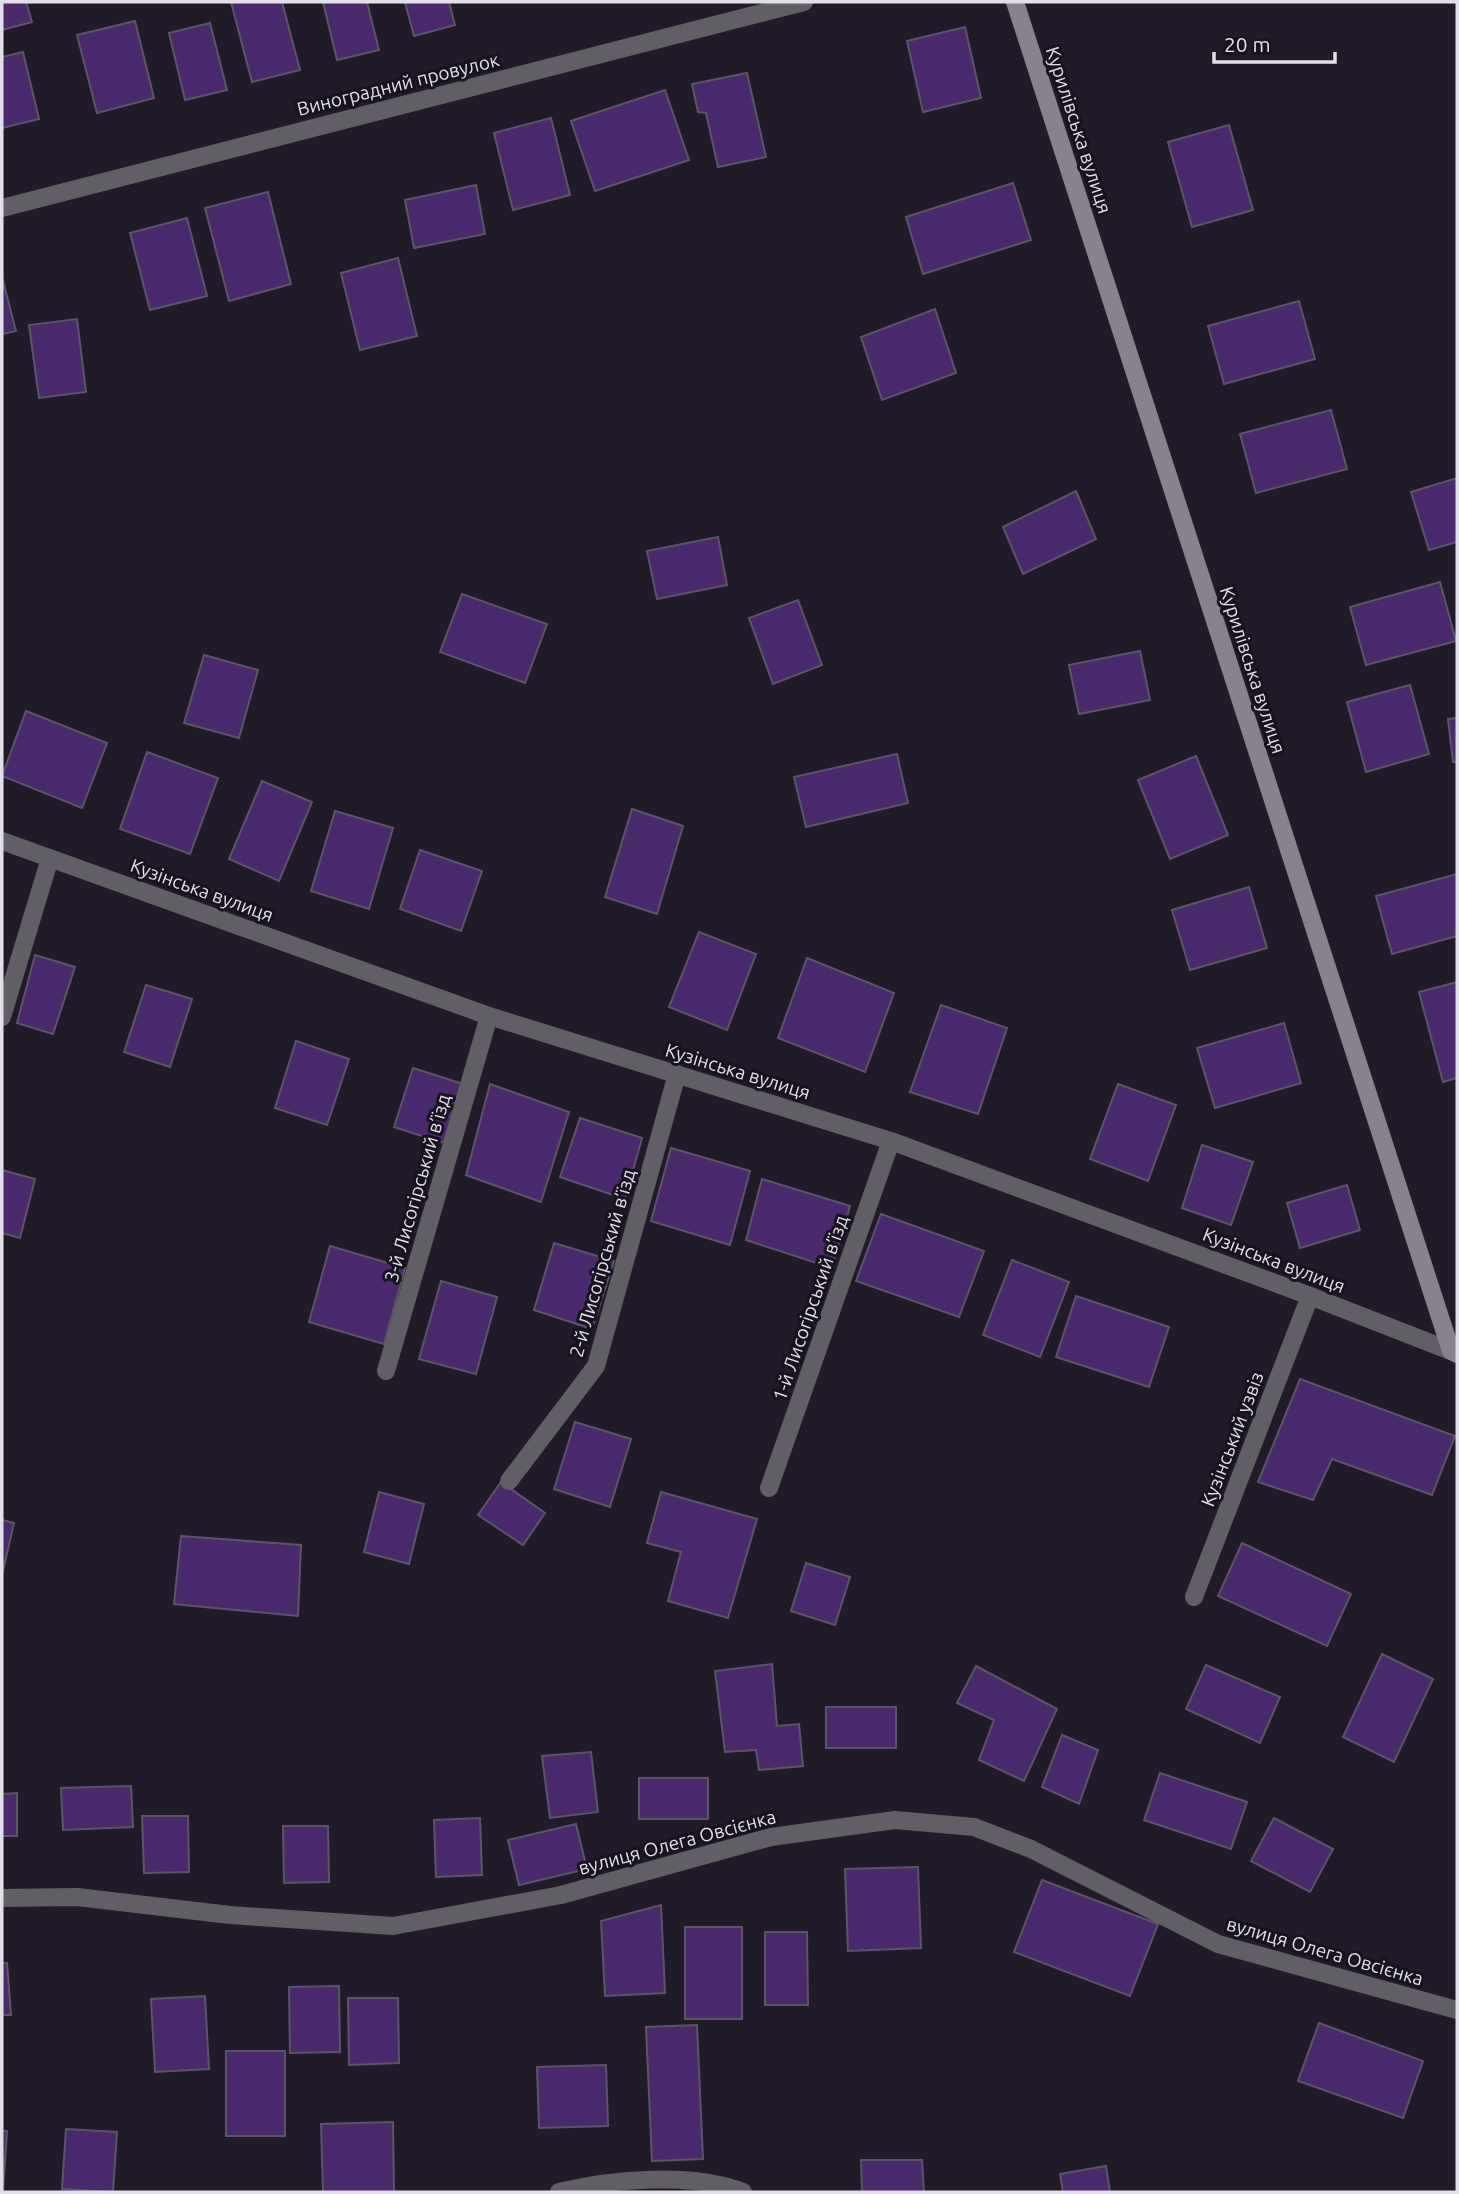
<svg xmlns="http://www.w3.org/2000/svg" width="1459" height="2194" viewBox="0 0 1459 2194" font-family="Ubuntu,sans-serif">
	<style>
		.building { fill: #4a296c; stroke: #5b5565; stroke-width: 2 }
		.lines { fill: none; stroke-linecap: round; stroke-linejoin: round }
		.minor { stroke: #615e65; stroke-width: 18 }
		.secondary { stroke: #87828e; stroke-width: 18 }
		.labels { text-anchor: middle; stroke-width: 6; stroke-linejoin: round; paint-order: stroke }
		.street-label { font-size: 19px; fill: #e3dfe9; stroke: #17121f }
	</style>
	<rect width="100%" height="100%" fill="#211b29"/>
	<g class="building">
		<polygon points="2,2 26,2 32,22 2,30"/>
		<polygon points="231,2 282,2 300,70 252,82"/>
		<polygon points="323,2 367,2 379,50 337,60"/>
		<polygon points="405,2 449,2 455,25 414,36"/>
		<polygon points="135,21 154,98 97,113 77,35"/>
		<polygon points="210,23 227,90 185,100 169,33"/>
		<polygon points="965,27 981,98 923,112 907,41"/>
		<polygon points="23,52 39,119 2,128 2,57"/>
		<polygon points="747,73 766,157 718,167 706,113 698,112 692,84"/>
		<polygon points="665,90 689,160 595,191 571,121"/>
		<polygon points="551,118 570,195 513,210 494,133"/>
		<polygon points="1229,125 1253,210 1192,227 1168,142"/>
		<polygon points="1013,183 1031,240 923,274 906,217"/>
		<polygon points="476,185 485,234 414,248 405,200"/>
		<polygon points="268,192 291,284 229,301 205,208"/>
		<polygon points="187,218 207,296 150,310 130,233"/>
		<polygon points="398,258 417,336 360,350 341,273"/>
		<polygon points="2,277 16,331 2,334"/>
		<polygon points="1299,301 1315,359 1224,384 1208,326"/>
		<polygon points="935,309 956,373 882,400 861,337"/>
		<polygon points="77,319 86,392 39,398 29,325"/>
		<polygon points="1331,410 1347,469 1256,493 1240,434"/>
		<polygon points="1457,478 1457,542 1429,550 1411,492"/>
		<polygon points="1076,491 1096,539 1023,574 1003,527"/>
		<polygon points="718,537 727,585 657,599 647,551"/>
		<polygon points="1440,582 1456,641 1366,665 1350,607"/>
		<polygon points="462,594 547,624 525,683 440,652"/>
		<polygon points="798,600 822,665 773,684 749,618"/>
		<polygon points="1140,651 1150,700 1079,714 1069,665"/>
		<polygon points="204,655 258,670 239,738 184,723"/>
		<polygon points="1410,685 1429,754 1366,772 1347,702"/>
		<polygon points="26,711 107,743 82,808 2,776"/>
		<polygon points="1457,718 1457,762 1453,762 1448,719"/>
		<polygon points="147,752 218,778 190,854 120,829"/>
		<polygon points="897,754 908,803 806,827 794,777"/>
		<polygon points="1196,756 1228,835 1170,859 1138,780"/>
		<polygon points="262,781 312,802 279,881 229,859"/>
		<polygon points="632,809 683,826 657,914 605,897"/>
		<polygon points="335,811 393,828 369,909 311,891"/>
		<polygon points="420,850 482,871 461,931 400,909"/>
		<polygon points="1457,874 1457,936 1392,954 1376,896"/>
		<polygon points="1249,887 1267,948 1190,970 1172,910"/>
		<polygon points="699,932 756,954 727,1030 669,1007"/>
		<polygon points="35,955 75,967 53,1034 17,1023"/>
		<polygon points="807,958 894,993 865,1072 778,1038"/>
		<polygon points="1457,982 1457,1078 1443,1082 1419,992"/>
		<polygon points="146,985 192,999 170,1067 124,1052"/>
		<polygon points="941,1005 1007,1028 978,1114 910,1092"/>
		<polygon points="1284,1023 1301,1083 1215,1108 1197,1048"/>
		<polygon points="296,1041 349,1059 327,1125 275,1108"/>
		<polygon points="413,1068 463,1084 447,1144 394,1127"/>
		<polygon points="490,1084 569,1112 541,1202 466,1175"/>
		<polygon points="1118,1084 1176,1105 1148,1181 1090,1159"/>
		<polygon points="580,1118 642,1138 625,1199 560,1177"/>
		<polygon points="1202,1145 1253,1162 1231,1225 1182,1208"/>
		<polygon points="671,1148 750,1171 730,1245 651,1221"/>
		<polygon points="2,1170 35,1179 20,1238 2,1233"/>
		<polygon points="762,1179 850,1206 832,1268 746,1240"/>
		<polygon points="1347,1185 1360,1230 1300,1248 1287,1203"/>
		<polygon points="881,1214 984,1251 959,1317 856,1281"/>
		<polygon points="554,1243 614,1261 592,1329 534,1310"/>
		<polygon points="330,1246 405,1268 384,1344 309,1322"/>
		<polygon points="1012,1260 1069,1282 1040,1357 983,1335"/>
		<polygon points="441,1281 497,1297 476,1374 419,1359"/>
		<polygon points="1076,1296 1169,1327 1149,1387 1056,1357"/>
		<polygon points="1300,1379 1455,1436 1432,1495 1332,1459 1313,1500 1258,1482"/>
		<polygon points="575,1422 631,1439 610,1507 554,1489"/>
		<polygon points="501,1482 545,1513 523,1545 478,1515"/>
		<polygon points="379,1492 424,1504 409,1564 364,1552"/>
		<polygon points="661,1492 757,1519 728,1618 668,1601 681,1552 647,1543"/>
		<polygon points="2,1520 14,1523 2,1575"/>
		<polygon points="181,1536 301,1545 298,1616 174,1604"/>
		<polygon points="1242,1543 1351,1594 1327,1646 1218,1596"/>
		<polygon points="806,1563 850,1577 835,1625 791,1611"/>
		<polygon points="1382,1654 1433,1679 1394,1762 1343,1737"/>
		<polygon points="772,1664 777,1726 799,1724 803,1766 759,1770 756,1750 725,1752 715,1671"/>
		<polygon points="1206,1665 1280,1697 1260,1743 1186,1709"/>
		<polygon points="976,1666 1057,1709 1024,1781 979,1760 994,1720 957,1703"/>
		<rect x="826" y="1707" width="70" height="41"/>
		<polygon points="1062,1735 1098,1750 1079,1804 1042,1787"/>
		<polygon points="591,1752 598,1812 550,1818 542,1756"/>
		<polygon points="1160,1773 1247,1802 1231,1849 1144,1820"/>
		<rect x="639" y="1778" width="69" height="41"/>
		<polygon points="131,1786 133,1827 63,1830 61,1788"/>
		<polygon points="17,1793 17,1836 2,1836 2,1794"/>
		<polygon points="142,1816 188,1816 189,1872 144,1873"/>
		<polygon points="480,1818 482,1875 436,1877 434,1820"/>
		<polygon points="1274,1818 1333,1849 1310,1892 1251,1861"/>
		<polygon points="576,1824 587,1869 519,1885 508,1840"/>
		<polygon points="283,1826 328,1826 329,1882 284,1883"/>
		<polygon points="918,1867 921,1948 848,1951 845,1869"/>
		<polygon points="1042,1880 1158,1924 1130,1996 1014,1952"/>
		<polygon points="661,1905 665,1993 605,1996 601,1921"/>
		<rect x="685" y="1927" width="57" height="92"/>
		<polygon points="765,1932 807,1932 808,2005 765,2005"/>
		<polygon points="2,1963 7,1963 11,2015 2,2015"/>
		<polygon points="339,1986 340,2052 290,2053 289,1987"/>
		<polygon points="205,1996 209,2069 155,2072 151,1999"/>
		<polygon points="348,1998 398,1998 399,2063 349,2065"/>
		<polygon points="1319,2023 1423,2061 1403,2118 1298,2081"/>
		<polygon points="697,2025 703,2159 652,2161 646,2027"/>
		<rect x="226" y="2051" width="59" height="85"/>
		<polygon points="606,2065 608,2126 539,2128 537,2067"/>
		<polygon points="393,2122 394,2192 323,2192 321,2124"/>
		<polygon points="66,2129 117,2132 113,2192 62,2189"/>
		<polygon points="2,2131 7,2131 3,2191 2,2191"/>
		<polygon points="861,2160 922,2160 924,2192 862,2192"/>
		<polygon points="1106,2166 1110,2192 1063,2192 1060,2174"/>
	</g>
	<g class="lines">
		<g class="minor">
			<polyline points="2,208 804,2"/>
			<polyline points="2,841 489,1016 891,1141 1310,1296 1451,1351"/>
			<polyline points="2,1017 50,858"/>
			<polyline points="386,1371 489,1016"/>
			<polyline points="509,1481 596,1366 677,1074"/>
			<polyline points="769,1488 891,1141"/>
			<polyline points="1194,1597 1310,1296"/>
			<polyline points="2,1898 77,1897 230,1915 393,1926 561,1895 771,1837 895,1820 974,1827 1031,1849 1218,1944 1457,2010"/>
			<path d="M559,2192C612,2179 692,2172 743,2192"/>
		</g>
		<polyline class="secondary" points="1015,2 1451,1351 1457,1354"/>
	</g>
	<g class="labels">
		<g class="street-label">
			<text transform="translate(398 84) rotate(-14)" y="7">Виноградний провулок</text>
			<text transform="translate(1079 130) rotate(72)" y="7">Курилівська вулиця</text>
			<text transform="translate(1253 670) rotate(72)" y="7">Курилівська вулиця</text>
			<text transform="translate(202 890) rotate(20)" y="7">Кузінська вулиця</text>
			<text transform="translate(738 1071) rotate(17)" y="7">Кузінська вулиця</text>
			<text transform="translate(417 1188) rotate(-74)" y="7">3-й Лисогірський в’їзд</text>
			<text transform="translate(1274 1260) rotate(21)" y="7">Кузінська вулиця</text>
			<text transform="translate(602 1263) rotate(-74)" y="7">2-й Лисогірський в’їзд</text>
			<text transform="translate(810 1308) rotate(-71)" y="7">1-й Лисогірський в’їзд</text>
			<text transform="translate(1232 1439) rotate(-69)" y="7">Кузінський узвіз</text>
			<text transform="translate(677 1842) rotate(-15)" y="7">вулиця Олега Овсієнка</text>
			<text transform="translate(1325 1951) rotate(16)" y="7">вулиця Олега Овсієнка</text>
		</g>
	</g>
	<rect width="1459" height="2194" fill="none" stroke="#e3dfe9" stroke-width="7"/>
	<path d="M1214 52v10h121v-10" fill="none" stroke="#e3dfe9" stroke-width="3.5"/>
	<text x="1224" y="52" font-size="21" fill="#e3dfe9" stroke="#17121f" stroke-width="5" paint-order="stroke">20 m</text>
</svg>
